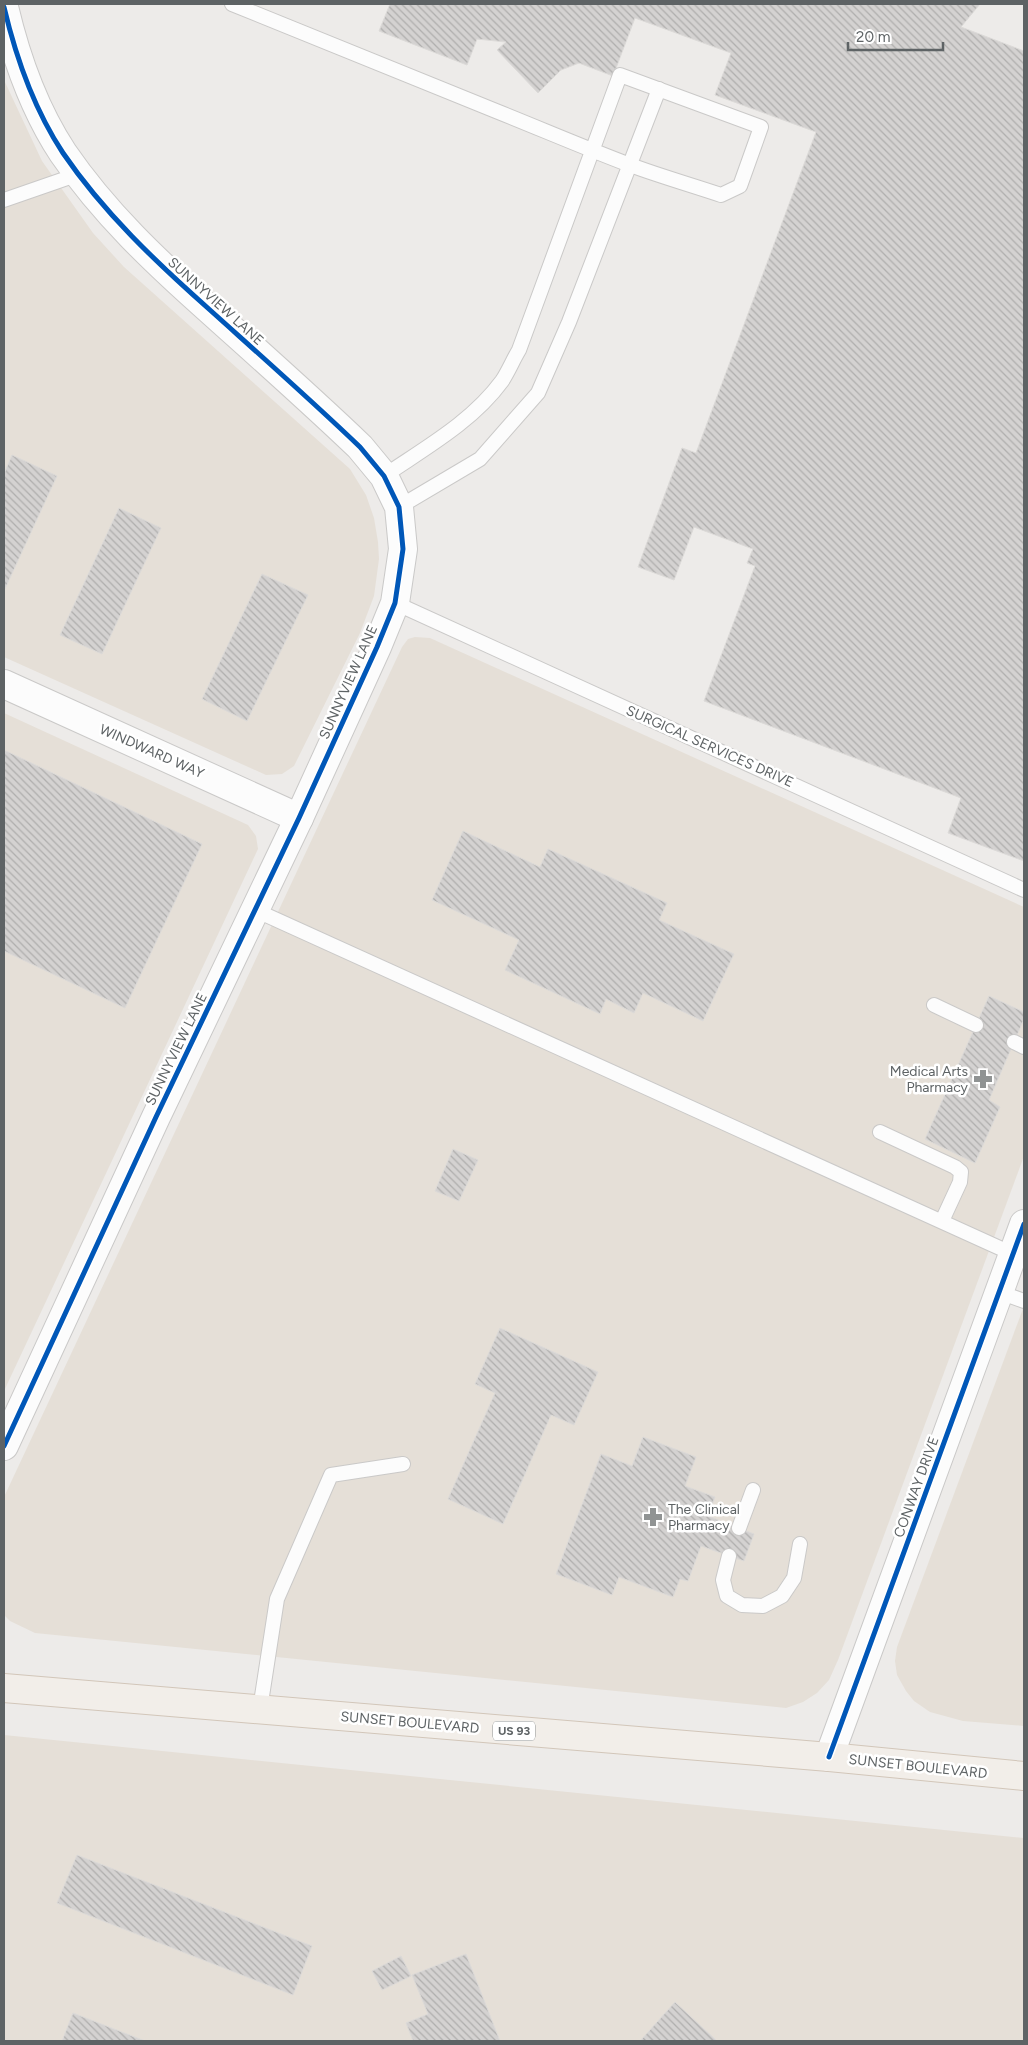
<svg xmlns="http://www.w3.org/2000/svg" width="1028" height="2045" viewBox="0 0 1028 2045" font-family="Figtree,sans-serif">
	<style>
		.commercial { fill: #e5dfd7 }
		.building { fill: url(#building-back-hatch); stroke: #dcdad8 }
		.lines { fill: none; stroke-linecap: round; stroke-linejoin: round }
		.service-casing { stroke: #cac9c8; stroke-width: 16 }
		.minor-casing { stroke: #cac9c8; stroke-width: 30 }
		.tertiary-casing { stroke: #cac9c8; stroke-width: 30 }
		.primary-casing { stroke: #d2c6b9; stroke-width: 30 }
		.service { stroke: #fcfcfc; stroke-width: 14 }
		.minor { stroke: #fcfcfc; stroke-width: 28 }
		.tertiary { stroke: #fcfcfc; stroke-width: 28 }
		.primary { stroke: #f2eee9; stroke-width: 28 }
		.cycleway-casing { stroke: #fff; stroke-width: 8 }
		.cycleway { stroke: #0057b8; stroke-width: 5 }
		.labels { text-anchor: middle; stroke-width: 5; stroke-linejoin: round; paint-order: stroke }
		.shield { fill: #fff; stroke: #8e9293; stroke-width: 1 }
		.shield-label { font-size: 12px; font-weight: bold; fill: #5e6365 }
		.street-label { font-size: 14px; fill: #5e6365; stroke: #fff }
		.poi-label { font-size: 14px; fill: #5e6365; stroke: #fff; text-anchor: end }
	</style>
	<defs>
		<pattern id="building-back-hatch" width="6" height="6" patternUnits="userSpaceOnUse" patternTransform="scale(1.25)"><rect width="6" height="6" fill="#d4d2d1"/><path d="M-1 5l2 2M0 0l6 6M5-1l2 2" fill="none" stroke="#afaead"/></pattern>
	</defs>
	<rect width="100%" height="100%" fill="#edebe9"/>
	<g class="commercial">
		<polygon points="4,80 42,161 93,233 124,267 350,469 366,495 374,518 378,542 379,559 374,596 360,633 294,766 282,774 266,775 4,657"/>
		<polygon points="415,637 430,638 1024,907 1024,1156 838,1660 829,1680 817,1693 803,1702 786,1708 35,1633 10,1621 4,1615 4,1497 402,647 408,639"/>
		<polygon points="4,713 248,825 256,836 258,849 4,1391"/>
		<polygon points="1024,1306 1024,1726 963,1721 930,1712 914,1701 906,1691 897,1675 895,1661 897,1647"/>
		<polygon points="4,1735 1024,1838 1024,2041 4,2041"/>
	</g>
	<g class="building">
		<polygon points="390,4 980,4 961,27 1024,51 1024,861 948,833 961,798 704,701 755,566 747,563 753,549 694,527 674,580 638,567 682,448 696,453 816,132 715,95 731,53 635,18 613,76 579,63 561,70 538,93 497,50 506,42 477,39 467,65 379,31"/>
		<polygon points="12,455 57,476 4,591 4,474"/>
		<polygon points="119,508 161,528 102,654 60,635"/>
		<polygon points="262,574 308,595 247,721 202,699"/>
		<polygon points="4,750 202,844 125,1008 4,951"/>
		<polygon points="463,831 540,867 548,849 667,903 659,920 734,954 703,1021 643,993 634,1013 606,999 600,1014 505,970 519,940 432,900"/>
		<polygon points="989,996 1024,1012 1024,1019 989,1100 1000,1107 975,1163 925,1139"/>
		<polygon points="453,1149 478,1160 459,1201 435,1191"/>
		<polygon points="500,1328 598,1372 574,1425 551,1415 503,1524 448,1499 495,1393 475,1384"/>
		<polygon points="643,1437 696,1457 685,1486 715,1497 708,1516 754,1534 744,1561 701,1546 688,1581 680,1579 673,1597 619,1577 612,1595 556,1574 601,1454 632,1466"/>
		<polygon points="77,1855 312,1946 293,1995 57,1903"/>
		<polygon points="466,1954 500,2041 413,2041 406,2023 428,2014 412,1975"/>
		<polygon points="401,1956 411,1976 382,1990 372,1971"/>
		<polygon points="675,2002 716,2040 715,2041 640,2041"/>
		<polygon points="73,2013 145,2041 62,2041"/>
	</g>
	<g class="lines">
		<g class="service-casing">
			<g id="service">
				<path d="M232,4C320,39 408,75 496,111C541,129 585,148 630,165C660,176 691,185 721,195L740,186L761,127L620,75L519,350C513,360 508,372 502,381C472,422 425,448 384,476"/>
				<polyline points="4,200 79,174"/>
				<polyline points="399,507 480,459 538,393 569,322 659,89"/>
				<polyline points="395,603 1024,890"/>
				<polyline points="255,910 1013,1254"/>
				<polyline points="934,1005 976,1025"/>
				<polyline points="1014,1042 1024,1047"/>
				<polyline points="880,1132 955,1167 961,1172 960,1182 942,1221"/>
				<polyline points="999,1292 1024,1301"/>
				<polyline points="739,1528 753,1490"/>
				<polyline points="729,1556 723,1580 727,1596 742,1605 763,1606 782,1596 794,1578 800,1544"/>
				<polyline points="260,1709 277,1599 331,1475 403,1464"/>
			</g>
		</g>
		<g class="minor-casing">
			<g id="minor">
				<polyline points="4,684 299,818"/>
				<polyline points="829,1757 1024,1224"/>
			</g>
		</g>
		<g class="tertiary-casing">
			<path id="tertiary" d="M4,7C16,58 34,109 63,153C104,213 156,262 210,310C260,355 311,400 360,447L384,476L399,507L403,549L395,603L377,647L299,818L156,1117L4,1446"/>
		</g>
		<g class="primary-casing">
			<polyline id="primary" points="4,1688 829,1757 1024,1776"/>
		</g>
		<use href="#service" class="service"/>
		<use href="#minor" class="minor"/>
		<use href="#tertiary" class="tertiary"/>
		<use href="#primary" class="primary"/>
		<g class="cycleway-casing">
			<g id="cycleway">
				<path d="M4,7C16,58 34,109 63,153C104,213 156,262 210,310C260,355 311,400 360,447L384,476L399,507L403,549L395,603L377,647L299,818L156,1117L4,1446"/>
				<polyline points="829,1757 1024,1224"/>
			</g>
		</g>
		<use href="#cycleway" class="cycleway"/>
	</g>
	<defs>
		<g id="pharmacy-bare" transform="scale(1.5)"><path d="M-2-6h4v4h4v4h-4v4h-4v-4h-4v-4h4Z" fill="#909393" stroke="#fff" stroke-width="2.5" paint-order="stroke"/></g>
	</defs>
	<g fill-rule="evenodd">
		<use href="#pharmacy-bare" x="983" y="1079"/>
		<use href="#pharmacy-bare" x="653" y="1517"/>
	</g>
	<g class="labels">
		<rect class="shield" x="493" y="1721.5" width="42" height="19" rx="4"/>
		<g class="shield-label">
			<text x="514" y="1735">US 93</text>
		</g>
		<g class="street-label">
			<text transform="translate(216 301) rotate(42)" y="5">SUNNYVIEW LANE</text>
			<text transform="translate(348 682) rotate(-66)" y="5">SUNNYVIEW LANE</text>
			<text transform="translate(710 746) rotate(24)" y="5">SURGICAL SERVICES DRIVE</text>
			<text transform="translate(152 751) rotate(24)" y="5">WINDWARD WAY</text>
			<text transform="translate(176 1049) rotate(-64)" y="5">SUNNYVIEW LANE</text>
			<text transform="translate(916 1487) rotate(-70)" y="5">CONWAY DRIVE</text>
			<text transform="translate(410 1722) rotate(5)" y="5">SUNSET BOULEVARD</text>
			<text transform="translate(918 1766) rotate(6)" y="5">SUNSET BOULEVARD</text>
		</g>
		<g class="poi-label">
			<text x="968" y="1076">Medical Arts<tspan x="968" dy="16">Pharmacy</tspan></text>
			<text x="668" y="1514" text-anchor="start">The Clinical<tspan x="668" dy="16">Pharmacy</tspan></text>
		</g>
	</g>
	<rect width="1028" height="2045" fill="none" stroke="#5e6365" stroke-width="10"/>
	<path d="M848 42v8h95v-8" fill="none" stroke="#5e6365" stroke-width="2.5"/>
	<text x="856" y="42" font-size="15" fill="#5e6365" stroke="#ffffff" stroke-width="4" paint-order="stroke">20 m</text>
</svg>
